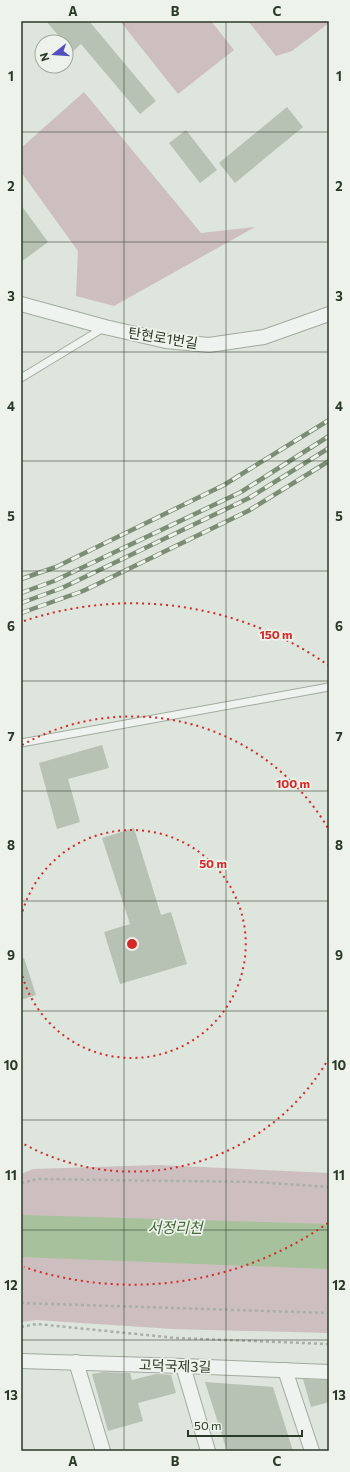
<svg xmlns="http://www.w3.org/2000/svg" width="350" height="1472" viewBox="0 0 350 1472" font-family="Commissioner,'Noto Sans KR',sans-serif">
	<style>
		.green { fill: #cdbfbf }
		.water { fill: #a6c19b }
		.building { fill: #b7c1b4 }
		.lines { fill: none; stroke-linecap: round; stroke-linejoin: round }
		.service-casing { stroke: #a1ab9f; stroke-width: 9 }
		.minor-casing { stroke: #a1ab9f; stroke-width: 16 }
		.path { stroke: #a8b0a7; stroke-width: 2.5; stroke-dasharray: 3 3; stroke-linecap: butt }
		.service { stroke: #eff3ef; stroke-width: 7 }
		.minor { stroke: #eff3ef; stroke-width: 14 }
		.rail-casing { stroke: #7c8c78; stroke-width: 4.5 }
		.rail { stroke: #edf3eb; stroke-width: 3; stroke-dasharray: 9; stroke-linecap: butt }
		.grid { fill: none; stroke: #2b3928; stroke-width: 1; stroke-opacity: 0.55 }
		.ring { fill: none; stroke: #d62828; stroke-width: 2; stroke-dasharray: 2 4 }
		.labels { text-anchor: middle; stroke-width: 3.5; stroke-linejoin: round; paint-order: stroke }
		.street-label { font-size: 14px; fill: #2b3928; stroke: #edf3eb }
		.water-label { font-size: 15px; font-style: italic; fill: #446837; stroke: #edf3eb }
		.centre { fill: #d62828; stroke: #edf3eb; stroke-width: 2 }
		.ring-label { font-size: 12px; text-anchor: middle; font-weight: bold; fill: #d62828; stroke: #edf3eb; stroke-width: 3.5; stroke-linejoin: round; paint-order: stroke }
		.neatline { fill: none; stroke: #2b3928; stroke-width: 1.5 }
		.grid-label { font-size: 13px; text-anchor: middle; font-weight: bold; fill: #2b3928 }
	</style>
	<rect width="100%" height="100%" fill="#dee5dc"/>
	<g class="green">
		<polygon points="120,21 211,21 234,50 178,94"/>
		<polygon points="248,21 329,21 329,23 292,51 276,56"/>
		<polygon points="84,92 201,233 255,227 114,306 76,296 78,251 21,172 21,148"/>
		<polygon points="158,1165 329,1173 329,1333 172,1329 36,1320 21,1322 21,1174 33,1169"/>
	</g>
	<polygon class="water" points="21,1215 329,1224 329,1269 21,1257"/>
	<g class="building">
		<polygon points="46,21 89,21 156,101 140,114 81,44 72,52 66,45 66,42 64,42"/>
		<polygon points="287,107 303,127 235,183 219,163"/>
		<polygon points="186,130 217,170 200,183 169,143"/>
		<polygon points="21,205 48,242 21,262"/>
		<polygon points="102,745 109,768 68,779 80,822 57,829 39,763"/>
		<polygon points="134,828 161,915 171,912 187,964 120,984 104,932 130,924 102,838"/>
		<polygon points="21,958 24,958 36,995 21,1000"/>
		<polygon points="103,1372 130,1373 132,1380 156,1374 171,1375 176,1393 138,1403 143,1421 108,1431 92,1374"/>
		<polygon points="303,1379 329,1380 329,1402 311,1407"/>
		<polygon points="205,1382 273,1387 293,1451 227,1451"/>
	</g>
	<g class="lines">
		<g class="service-casing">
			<g id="service">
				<polyline points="21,378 105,327"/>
				<polyline points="21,743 329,687"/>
			</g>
		</g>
		<g class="minor-casing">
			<g id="minor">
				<polyline points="21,304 105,327 166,341 209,345 264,337 329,314"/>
				<polyline points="21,1361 183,1366 329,1372"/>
				<polyline points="76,1362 103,1451"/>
				<polyline points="183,1366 208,1451"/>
				<polyline points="285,1370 312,1451"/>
			</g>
		</g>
		<g class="path">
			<polyline points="21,1183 38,1179 255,1182 329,1187"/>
			<polyline points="21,1303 329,1313"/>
			<polyline points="21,1327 37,1324 176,1338 329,1344"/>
		</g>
		<use href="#service" class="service"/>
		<use href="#minor" class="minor"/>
		<g class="rail-casing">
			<g id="rail">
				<polyline points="21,579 56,567 224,485 329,420"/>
				<polyline points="21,593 54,581 241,492 329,436"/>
				<polyline points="21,603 62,588 249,498 329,448"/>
				<polyline points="21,613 83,591 248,511 329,461"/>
			</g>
		</g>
		<use href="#rail" class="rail"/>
	</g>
	<path class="grid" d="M124,21V1451M226,21V1451M21,132H329M21,242H329M21,352H329M21,461H329M21,571H329M21,681H329M21,791H329M21,901H329M21,1011H329M21,1120H329M21,1230H329M21,1340H329"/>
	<g class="ring">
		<path d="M21 917A114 114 0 1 1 21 971"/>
		<path d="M329 1058A227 227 0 0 1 22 1143M22 745A227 227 0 0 1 329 830"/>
		<path d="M328 1223A341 341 0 0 1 24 1267M24 621A341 341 0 0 1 328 665"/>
	</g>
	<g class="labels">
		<g class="street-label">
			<text transform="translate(163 338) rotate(9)" y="5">탄현로1번길</text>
			<text transform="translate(175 1366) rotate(2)" y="5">고덕국제3길</text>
		</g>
		<g class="water-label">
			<text x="175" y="1233">서정리천</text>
		</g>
	</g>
	<circle cx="132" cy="944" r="6" class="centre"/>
	<g class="ring-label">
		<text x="276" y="639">150 m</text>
		<text x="293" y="788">100 m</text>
		<text x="213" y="868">50 m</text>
	</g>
	<rect width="350" height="1472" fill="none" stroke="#edf3eb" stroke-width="44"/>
	<g transform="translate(54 54) rotate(253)"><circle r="19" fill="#edf3eb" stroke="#9fa99d"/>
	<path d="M0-3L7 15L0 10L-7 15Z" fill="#534fbc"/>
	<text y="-6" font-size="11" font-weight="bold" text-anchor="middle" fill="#2b3928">N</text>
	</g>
	<path d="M188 1430v6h114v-6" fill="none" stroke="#2b3928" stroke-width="2"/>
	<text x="194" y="1430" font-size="12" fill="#2b3928" stroke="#edf3eb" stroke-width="3" paint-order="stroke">50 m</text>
	<rect x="22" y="22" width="306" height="1428" class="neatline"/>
	<g class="grid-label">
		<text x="73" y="16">A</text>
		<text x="175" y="16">B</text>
		<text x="277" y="16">C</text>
		<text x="11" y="81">1</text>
		<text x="339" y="81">1</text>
		<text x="11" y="191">2</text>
		<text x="339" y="191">2</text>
		<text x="11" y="301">3</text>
		<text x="339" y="301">3</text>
		<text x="11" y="411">4</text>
		<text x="339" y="411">4</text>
		<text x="11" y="521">5</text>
		<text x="339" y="521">5</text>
		<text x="11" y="631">6</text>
		<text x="339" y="631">6</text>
		<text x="11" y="741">7</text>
		<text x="339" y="741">7</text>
		<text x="11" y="850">8</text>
		<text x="339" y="850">8</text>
		<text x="11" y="960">9</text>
		<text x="339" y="960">9</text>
		<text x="11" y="1070">10</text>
		<text x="339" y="1070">10</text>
		<text x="11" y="1180">11</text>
		<text x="339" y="1180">11</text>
		<text x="11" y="1290">12</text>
		<text x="339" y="1290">12</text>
		<text x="11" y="1400">13</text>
		<text x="339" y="1400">13</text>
		<text x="73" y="1466">A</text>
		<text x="175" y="1466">B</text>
		<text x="277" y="1466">C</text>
	</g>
</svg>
